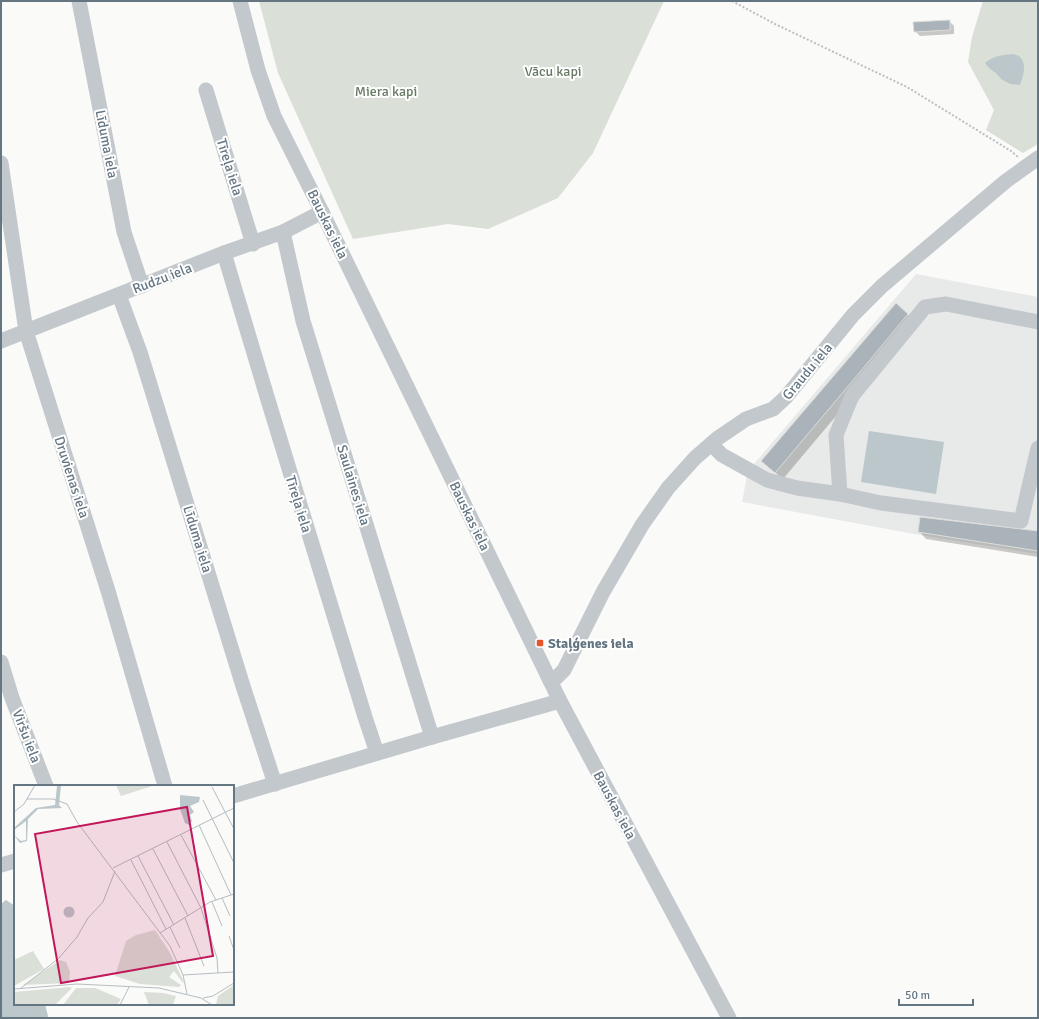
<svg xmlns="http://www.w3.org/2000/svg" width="1039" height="1019" viewBox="0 0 1039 1019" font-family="Signika,sans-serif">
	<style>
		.built { fill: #e8e9e9 }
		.green { fill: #dadfd7 }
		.water { fill: #bbc7cb }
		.shadow { fill: #0003 }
		.building { fill: #aab3b9; stroke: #dcdcda }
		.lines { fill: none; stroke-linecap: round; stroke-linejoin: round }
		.path { stroke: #bbbfc2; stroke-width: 2; stroke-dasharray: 2 2; stroke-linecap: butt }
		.minor { stroke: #c3c8cc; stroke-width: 15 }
		.poi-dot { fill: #e4572e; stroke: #fff; stroke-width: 1.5 }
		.labels { text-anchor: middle; stroke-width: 4; stroke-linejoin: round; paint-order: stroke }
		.park-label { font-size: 14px; fill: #687a64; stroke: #fff }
		.street-label { font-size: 14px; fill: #657683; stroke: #fff }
		.poi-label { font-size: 14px; font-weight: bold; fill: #657683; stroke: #fff; text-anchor: start }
		.inset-road { fill: none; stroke: #b5bdc2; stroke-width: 1 }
		.view { fill: #c2185b; fill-opacity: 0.15; stroke: #c2185b; stroke-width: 2 }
		.inset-edge { fill: none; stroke: #657683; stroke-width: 2 }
	</style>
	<rect width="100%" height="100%" fill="#fafaf8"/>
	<polygon class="built" points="916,274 1038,297 1038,554 914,534 742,502 748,471"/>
	<g class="green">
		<polygon points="259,1 664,1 593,153 558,198 488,229 448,224 353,239 278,73"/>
		<polygon points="983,1 1038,1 1038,144 1023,153 986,130 994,110 968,62 972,37"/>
	</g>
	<g class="water">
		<path d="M1013,54C1015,55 1017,55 1019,56C1028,64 1023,76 1020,85L1010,84L1001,79L997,74L989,68L985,63C993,56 1002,55 1013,54Z"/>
		<polygon points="869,431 944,442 936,494 861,482"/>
		<polygon points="6,900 15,906 15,1004 45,1004 48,1016 47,1018 1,1018 1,904"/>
	</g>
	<g class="shadow">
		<polygon points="949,21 954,26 954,34 920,36 915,31"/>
		<polygon points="907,314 914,322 857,391 783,479 770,468"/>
		<polygon points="919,531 1038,533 1038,557 926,539"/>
	</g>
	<g class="building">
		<polygon points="950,20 950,30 914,32 913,22"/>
		<polygon points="896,303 908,314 850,384 775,473 761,461"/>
		<polygon points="920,517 1038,531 1038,551 918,532"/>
	</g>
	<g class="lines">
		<polyline class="path" points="732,1 775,24 907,87 1011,151 1018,157"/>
		<g class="minor">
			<polyline points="79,1 124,232 142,286"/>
			<polyline points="240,1 258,70 274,116 322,212 560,701 729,1018"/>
			<polyline points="206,90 253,244"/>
			<polyline points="1,163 26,331 109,594 165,786"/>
			<polyline points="283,232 303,321 432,737"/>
			<polyline points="224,253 268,400 365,717 377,753"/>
			<polyline points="119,295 140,352 243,686 275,784"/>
			<polyline points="1038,322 946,304 925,307 852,396 836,435 840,494 881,503 1021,521 1038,448"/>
			<polyline points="1,341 224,253 283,232 322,212"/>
			<polyline points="711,444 722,455 767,480 797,488 840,494"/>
			<polyline points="1,662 12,698 46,786"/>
			<polyline points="550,680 557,677 564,670 603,592 642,525 668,488 695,458 718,438 746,419 773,409 786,397 853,315 882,286 1006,181 1038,158"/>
			<polyline points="233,796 432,737 560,701"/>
			<polyline points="1,865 15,861"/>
		</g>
	</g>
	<rect class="poi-dot" x="536" y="639" width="8" height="8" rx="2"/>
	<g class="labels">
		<g class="park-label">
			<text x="553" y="76">Vācu kapi</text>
			<text x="386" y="96">Miera kapi</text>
		</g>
		<g class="street-label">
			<text transform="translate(107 144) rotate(79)" y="5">Līduma iela</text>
			<text transform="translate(230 167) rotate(73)" y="5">Tīreļa iela</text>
			<text transform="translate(328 224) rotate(64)" y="5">Bauskas iela</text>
			<text transform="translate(162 278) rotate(-21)" y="5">Rudzu iela</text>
			<text transform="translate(807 371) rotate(-50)" y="5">Graudu iela</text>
			<text transform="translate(72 477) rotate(72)" y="5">Druvienas iela</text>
			<text transform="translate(354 485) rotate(73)" y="5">Saulaines iela</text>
			<text transform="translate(299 504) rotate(73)" y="5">Tīreļa iela</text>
			<text transform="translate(470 516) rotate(64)" y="5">Bauskas iela</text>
			<text transform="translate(198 539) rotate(73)" y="5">Līduma iela</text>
			<text transform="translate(27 736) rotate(69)" y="5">Viršu iela</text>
			<text transform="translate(615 805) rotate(62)" y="5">Bauskas iela</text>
		</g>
		<g class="poi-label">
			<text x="548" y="648">Staļģenes iela</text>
		</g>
	</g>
	<g transform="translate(14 785)">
		<rect width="220" height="220" fill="#fafaf8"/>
		<path d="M102,0H141L107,11ZM141,145L156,168L170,197L169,198L160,186L155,192L167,200L165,202L126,199L101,191L112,156L122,150ZM19,166L30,184L0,201V175ZM46,175L52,177L56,187L55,198L9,200ZM220,200V220H202L204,211ZM56,202L58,203L41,220H0V207ZM62,203H81L107,214L103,220H49ZM130,207L149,208L162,211L159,220H135Z" fill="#dadfd7"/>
		<path d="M47,0L45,20L48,23L24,24L14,34L13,56L6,58L0,50L7,56L12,55V36L0,45V43L22,23L41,20L43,1ZM166,10L186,12L185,17L176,21L180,27L176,30L178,36L175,40L171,38L166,24ZM49.5 127a5.5 5.5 0 1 1 11 0a5.5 5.5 0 1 1-11 0Z" fill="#bbc7cb"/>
		<path class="inset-road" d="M198,2L220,44M13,14H39L53,19L63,37L156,161L169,190L173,209M189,15L220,78M0,27L10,19L21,0M185,40L217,110M167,50L202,115M153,57L187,123L203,173L204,188M139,64L174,131M124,71L160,140M117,75L152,144M99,83L220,23M208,113L216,131M198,117L208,141M171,133L190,181M156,142L166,163M146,148L196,117L220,109M215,151L220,165M169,190L220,187M0,204L63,199L145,203L187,213L198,220M6,204L45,173L63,152L74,133L89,117L101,86M189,213L199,211L220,198M106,220L115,202"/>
		<path class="view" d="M173,22L199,171L47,198L21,49Z"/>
		<rect width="220" height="220" class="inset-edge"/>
	</g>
	<rect width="1039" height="1019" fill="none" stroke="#657683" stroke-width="4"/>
	<path d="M899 999v6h74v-6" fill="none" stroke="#657683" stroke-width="2"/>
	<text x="905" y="999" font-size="12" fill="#657683" stroke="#ffffff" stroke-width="3" paint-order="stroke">50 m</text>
</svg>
